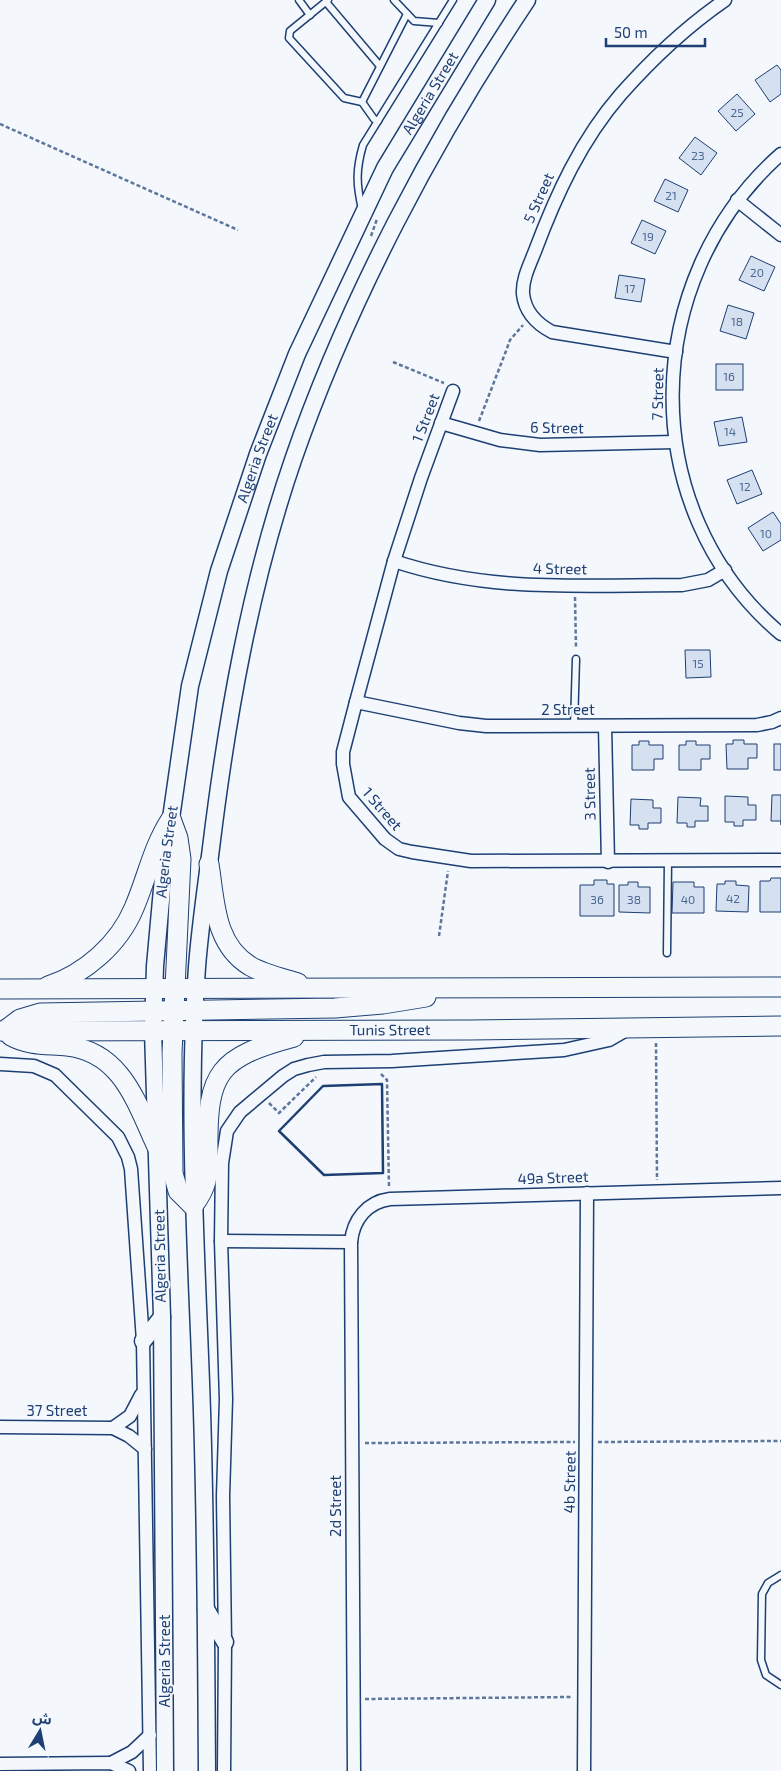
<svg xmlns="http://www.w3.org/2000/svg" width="781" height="1771" viewBox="0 0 781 1771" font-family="'Exo 2','Noto Sans Arabic',sans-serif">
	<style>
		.building { fill: #d5e0f0; stroke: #1d3f73 }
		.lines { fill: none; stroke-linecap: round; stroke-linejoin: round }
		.lane-casing { stroke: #1d3f73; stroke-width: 9 }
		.street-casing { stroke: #1d3f73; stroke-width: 15 }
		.secondary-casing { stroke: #1d3f73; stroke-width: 19 }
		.primary-casing { stroke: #1d3f73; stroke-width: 21 }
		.path { stroke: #5e769c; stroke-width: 2.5; stroke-dasharray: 4 2.5; stroke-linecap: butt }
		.lane { stroke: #f4f7fb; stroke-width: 6 }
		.street { stroke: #f4f7fb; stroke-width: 12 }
		.secondary { stroke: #f4f7fb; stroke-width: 16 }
		.primary { stroke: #f4f7fb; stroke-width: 19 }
		.wall { stroke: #1d3f73; stroke-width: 2.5 }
		.labels { text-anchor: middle; stroke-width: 4; stroke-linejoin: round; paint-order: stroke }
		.number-label { font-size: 12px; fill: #4b6792 }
		.street-label { font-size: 15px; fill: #1d3f73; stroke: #f4f7fb }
	</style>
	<rect width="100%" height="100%" fill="#f4f7fb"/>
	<g class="building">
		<polygon points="777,65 781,70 781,94 770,102 755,80"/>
		<polygon points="737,94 755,114 736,131 718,111"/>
		<polygon points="695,137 717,153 701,175 679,158"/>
		<polygon points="665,179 688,190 678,212 654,201"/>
		<polygon points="642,220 666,231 655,254 631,243"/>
		<polygon points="751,256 775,267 764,291 739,280"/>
		<polygon points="619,275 645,279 641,302 615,298"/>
		<polygon points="728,305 754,313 746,339 720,331"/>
		<rect x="716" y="364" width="27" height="26"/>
		<polygon points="742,417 747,442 719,446 714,422"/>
		<polygon points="752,470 762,494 737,504 727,480"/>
		<polygon points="773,512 781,524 781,540 763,551 748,528"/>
		<polygon points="685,650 710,650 711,677 686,678"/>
		<polygon points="733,740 744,740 744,744 757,744 757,758 748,758 748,769 727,769 726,744 733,744"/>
		<polygon points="639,741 649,741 649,745 663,745 663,759 654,759 654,770 632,770 632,745 639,745"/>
		<polygon points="686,741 696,741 696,745 710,745 710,759 701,759 701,770 679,770 679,745 686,745"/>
		<rect x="774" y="744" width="7" height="26"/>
		<polygon points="772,795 781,795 781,825 781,821 771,821"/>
		<polygon points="725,796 748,797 748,805 756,805 756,820 743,820 743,826 734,826 734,822 725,822"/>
		<polygon points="678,797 701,798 700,806 708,806 708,821 695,821 695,827 687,827 687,823 677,823"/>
		<polygon points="631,799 653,800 653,808 661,808 661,823 648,823 648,829 639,829 639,825 630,825"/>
		<polygon points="771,878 781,878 781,912 760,912 760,881 770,881"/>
		<polygon points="594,880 607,880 607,884 614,884 614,916 580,916 580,885 594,885"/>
		<polygon points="725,881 736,881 736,885 749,886 748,912 716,911 717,884 725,884"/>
		<polygon points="628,882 638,882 638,887 650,887 650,913 619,912 619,885 628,885"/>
		<polygon points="673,882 694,882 694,887 704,887 704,913 672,913"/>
	</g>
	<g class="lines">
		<g class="lane-casing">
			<g id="lane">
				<polyline points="299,0 310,15"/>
				<polyline points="328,0 290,31 289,38 344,98 362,102 374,119 378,121"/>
				<polyline points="394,0 414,21 439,23"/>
				<polyline points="326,2 380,66"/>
				<polyline points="362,102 407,14"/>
				<path d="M362,209C356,184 356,169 363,145L453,0"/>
				<polyline points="574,726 576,659"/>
				<polyline points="667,953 668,861"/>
				<polyline points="781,1575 768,1583 762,1594 761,1660 766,1675 781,1685"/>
			</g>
		</g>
		<g class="street-casing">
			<g id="street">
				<path d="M781,154C639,279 634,510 781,634"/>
				<polyline points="737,200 781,235"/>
				<path d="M676,352L552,332C537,324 525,312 523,294C522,279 530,264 535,251C556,195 581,140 621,94C652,59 686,27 725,0"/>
				<polyline points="453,391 421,478 394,561 356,702 343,752 343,764 349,797 385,839 399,849 412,852 471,861 781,860"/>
				<polyline points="441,423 500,440 540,445 675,442"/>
				<path d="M394,561C489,593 583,585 682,585L708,580L725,570"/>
				<polyline points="356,702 459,723 486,726 757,725 772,722 781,718"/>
				<polyline points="605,726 608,862"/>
				<polyline points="0,1064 34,1066 55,1075 118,1137 128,1157 131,1169 143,1341 150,1771"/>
				<polyline points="221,1241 351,1242"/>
				<polyline points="0,1427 113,1428 129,1436 145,1449"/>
				<polyline points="113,1428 130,1416 141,1395"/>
				<polyline points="111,1763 132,1752 150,1735"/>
				<polyline points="0,1764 111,1763 129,1771"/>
				<polyline points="224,1771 225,1642 223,1496 226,1399 221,1241 222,1163 227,1131 240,1112 283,1076 294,1069 308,1065 324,1062 392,1061 564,1050 609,1040 628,1029"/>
				<path d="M354,1771L351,1242C353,1220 367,1202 390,1199L781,1188"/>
				<polyline points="584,1771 587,1193"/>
			</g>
		</g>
		<g class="secondary-casing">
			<g id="secondary">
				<polyline points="143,1341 162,1317"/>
				<polyline points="206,1609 225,1642"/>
				<path id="s1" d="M165,1771L162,1317L153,1031L155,966L164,867L190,686L219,571L258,454L297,354L385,168L487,0"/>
				<path d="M207,1771C206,1642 206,1512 201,1383C196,1245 187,1106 197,967C200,927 206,888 211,848C227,717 250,585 293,460C348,301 434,139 527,0"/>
			</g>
		</g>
		<g class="primary-casing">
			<g id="primary">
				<path d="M171,819L178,838L181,859L172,1053L173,1173L178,1191L193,1206C209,1185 208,1174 208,1149C207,1072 219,1057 294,1037"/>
				<path d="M209,864C215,901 214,944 250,966C264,974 282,978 298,983"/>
				<path d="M48,986C85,974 119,944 134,908C147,878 153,846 171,819"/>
				<polyline points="0,989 781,987"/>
				<path id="s2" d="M0,1031L469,1030L781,1026"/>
				<polyline points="4,1031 20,1019 40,1013 335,1008 383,1004 426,997"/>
				<path d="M11,1036C29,1046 47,1044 67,1046C123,1052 137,1105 158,1149"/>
			</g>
		</g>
		<g class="path">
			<polyline points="0,124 238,230"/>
			<polyline points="371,236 377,219"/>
			<polyline points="393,362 444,383"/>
			<polyline points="479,421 506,351 510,340 523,325"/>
			<polyline points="575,597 576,649"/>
			<polyline points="439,936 448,871"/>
			<polyline points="656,1043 657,1180"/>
			<polyline points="381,1074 387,1080 389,1188"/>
			<polyline points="269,1103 279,1113 316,1077"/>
			<polyline points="598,1442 781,1441"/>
			<polyline points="365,1443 575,1442"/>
			<polyline points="365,1699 572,1697"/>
		</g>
		<use href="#lane" class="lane"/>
		<use href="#street" class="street"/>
		<use href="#secondary" class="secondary"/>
		<use href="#primary" class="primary"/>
		<polygon class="wall" points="382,1084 383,1173 324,1175 279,1131 323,1086"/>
	</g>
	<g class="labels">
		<g class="number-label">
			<text x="737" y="117">25</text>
			<text x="698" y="160">23</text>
			<text x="671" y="200">21</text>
			<text x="648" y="241">19</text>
			<text x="757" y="277">20</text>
			<text x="630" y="293">17</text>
			<text x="737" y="326">18</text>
			<text x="729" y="381">16</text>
			<text x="730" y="436">14</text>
			<text x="745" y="491">12</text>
			<text x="766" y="538">10</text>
			<text x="698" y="668">15</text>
			<text x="733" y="903">42</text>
			<text x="597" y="904">36</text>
			<text x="634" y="904">38</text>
			<text x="688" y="904">40</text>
		</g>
		<g class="street-label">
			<text dy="5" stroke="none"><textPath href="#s1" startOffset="1730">Algeria Street</textPath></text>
			<text transform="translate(539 198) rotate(-66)" y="5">5 Street</text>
			<text transform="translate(658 394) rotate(-89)" y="5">7 Street</text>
			<text transform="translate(426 418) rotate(-69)" y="5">1 Street</text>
			<text transform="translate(557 428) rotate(1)" y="5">6 Street</text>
			<text dy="5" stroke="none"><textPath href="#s1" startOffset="1325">Algeria Street</textPath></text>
			<text transform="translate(560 569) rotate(1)" y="5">4 Street</text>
			<text x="568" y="715">2 Street</text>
			<text transform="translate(590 794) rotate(-91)" y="5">3 Street</text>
			<text transform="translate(382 809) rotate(49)" y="5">1 Street</text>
			<text dy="5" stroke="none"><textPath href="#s1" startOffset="920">Algeria Street</textPath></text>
			<text dy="5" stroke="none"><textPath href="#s2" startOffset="390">Tunis Street</textPath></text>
			<text transform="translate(553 1178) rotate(-2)" y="5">49a Street</text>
			<text transform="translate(160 1256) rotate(-91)" y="5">Algeria Street</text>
			<text x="57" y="1416">37 Street</text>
			<text transform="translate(570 1482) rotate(-89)" y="5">4b Street</text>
			<text transform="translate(336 1506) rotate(-90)" y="5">2d Street</text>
			<text transform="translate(165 1661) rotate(-90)" y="5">Algeria Street</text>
		</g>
	</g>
	<g transform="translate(40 1731) rotate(10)" stroke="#f4f7fb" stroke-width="4" paint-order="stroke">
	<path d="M0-4L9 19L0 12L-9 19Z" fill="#1d3f73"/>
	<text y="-8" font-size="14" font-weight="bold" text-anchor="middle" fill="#1d3f73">ش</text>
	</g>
	<path d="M606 38v8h99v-8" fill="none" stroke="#1d3f73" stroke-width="2.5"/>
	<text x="614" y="38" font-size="15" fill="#1d3f73" stroke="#f4f7fb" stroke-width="4" paint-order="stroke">50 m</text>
</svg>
